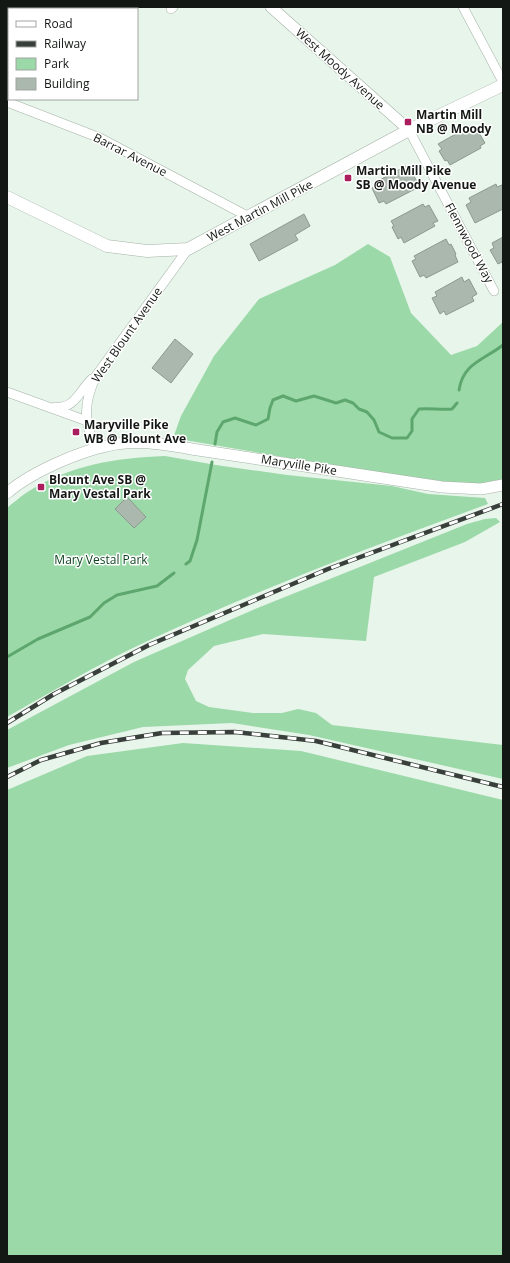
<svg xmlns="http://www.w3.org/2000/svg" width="510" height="1263" viewBox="0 0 510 1263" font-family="'Open Sans',sans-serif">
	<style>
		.green { fill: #9bd9a8 }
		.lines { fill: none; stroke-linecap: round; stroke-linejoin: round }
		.stream { stroke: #5da76f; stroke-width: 3 }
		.building { fill: #abb8ad; stroke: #8c998e }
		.minor-casing { stroke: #a5b2a7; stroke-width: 10 }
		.tertiary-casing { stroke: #a5b2a7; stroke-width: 12 }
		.secondary-casing { stroke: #a5b2a7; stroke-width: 13 }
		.minor { stroke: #fff; stroke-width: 9 }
		.tertiary { stroke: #fff; stroke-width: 11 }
		.secondary { stroke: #fff; stroke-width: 12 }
		.rail-casing { stroke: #393f3a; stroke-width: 4.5 }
		.rail { stroke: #fff; stroke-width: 3; stroke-dasharray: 9; stroke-linecap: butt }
		.poi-dot { fill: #ab1e5d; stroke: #fff; stroke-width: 1.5 }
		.labels { text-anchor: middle; stroke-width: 3; stroke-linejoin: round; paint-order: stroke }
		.street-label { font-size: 12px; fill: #141814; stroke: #fff }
		.poi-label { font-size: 12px; font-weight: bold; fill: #141814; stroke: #fff; text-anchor: start }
		.park-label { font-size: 12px; fill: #0e4521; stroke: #fff }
	</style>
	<rect width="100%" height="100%" fill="#e7f5ea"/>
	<g class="green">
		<polygon points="368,244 390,257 411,313 451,355 477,346 503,322 503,479 478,484 455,483 330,465 173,438 181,416 214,356 259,299 335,265"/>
		<path d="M165,456L216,465L287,475L392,486L428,494L485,498L488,504C375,545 263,588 154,638C103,661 55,690 7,717V508C13,503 20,497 26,493C69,465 115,458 165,456Z"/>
		<polygon points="496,518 500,522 465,542 374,577 366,641 263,634 214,646 188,670 185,679 196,701 209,707 253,713 282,713 298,709 316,713 332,725 503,745 503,779 309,735 232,723 143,727 69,745 7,768 7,730 134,662 255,609 467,524 485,519"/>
		<polygon points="183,743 301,751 503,800 503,1256 7,1256 7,790 87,756"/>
	</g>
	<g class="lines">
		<g class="stream">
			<path d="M459,390C463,363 484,360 503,345"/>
			<path d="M215,444L217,432L223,422L235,418L256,425L268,419L270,408L273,400L283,396L296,401L314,396L336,403L345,400L353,403L359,409L367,412L374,420L379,432L392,438H407L412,431V419L419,409C430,408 441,410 452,409L457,403"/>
			<polyline points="186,564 190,561 197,540 212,462"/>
			<polyline points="7,657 38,639 90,617 104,603 117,595 157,586 174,573"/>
		</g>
	</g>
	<g class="building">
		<polygon points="470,126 472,130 476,128 485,143 480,146 481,148 450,165 447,160 445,161 439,151 442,149 438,144"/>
		<polygon points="406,166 408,171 411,170 417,182 415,183 417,188 386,204 384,201 379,203 372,188 376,186 374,183"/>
		<polygon points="496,184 497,187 502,185 503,186 503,209 475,223 466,205 471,202 469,198"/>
		<polygon points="423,204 425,207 429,205 438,221 433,223 435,226 404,243 401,237 398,239 392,227 394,226 391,221"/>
		<polygon points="304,214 310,226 295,235 298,240 259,261 250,244"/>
		<polygon points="503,237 503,264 502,262 498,264 490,250 494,248 492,243"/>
		<polygon points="446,239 449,245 451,244 456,254 455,255 458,262 426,278 424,275 420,277 412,261 416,259 414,256"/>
		<polygon points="462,277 464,282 469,279 477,294 472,297 474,301 446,315 444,311 440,314 432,298 437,296 435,292"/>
		<polygon points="175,339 193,354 171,383 152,368"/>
		<polygon points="127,497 146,517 134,528 115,509"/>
	</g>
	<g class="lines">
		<g class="minor-casing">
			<g id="minor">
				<polyline points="463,7 503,82"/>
				<polyline points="171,9 173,7"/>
				<polyline points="7,102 100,138 249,217"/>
				<polyline points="409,130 494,291"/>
				<polyline points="7,392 87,421"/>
				<path d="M55,407C75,409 79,391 92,379"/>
				<path d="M95,449C85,420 82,406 96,376L188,249"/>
			</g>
		</g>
		<g class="tertiary-casing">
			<g id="tertiary">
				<polyline points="271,7 409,130"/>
				<path d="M7,493C34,470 90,446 125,443C150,441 174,446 198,450L442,487L481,489L503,485"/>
			</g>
		</g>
		<g class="secondary-casing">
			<polyline id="secondary" points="7,197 107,246 147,251 188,249 409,130 503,85"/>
		</g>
		<use href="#minor" class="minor"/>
		<use href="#tertiary" class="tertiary"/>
		<use href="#secondary" class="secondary"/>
		<g class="rail-casing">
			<g id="rail">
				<polyline points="7,723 54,694 149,645 328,569 503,504"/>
				<polyline points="7,777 41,760 101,743 162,733 235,732 316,741 503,787"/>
			</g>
		</g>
		<use href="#rail" class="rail"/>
	</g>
	<g class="poi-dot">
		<rect x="404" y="118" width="8" height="8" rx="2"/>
		<rect x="344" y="174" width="8" height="8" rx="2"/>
		<rect x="72" y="428" width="8" height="8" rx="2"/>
		<rect x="37" y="483" width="8" height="8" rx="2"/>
	</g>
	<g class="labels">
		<g class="street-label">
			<text transform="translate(340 69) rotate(42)" y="4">West Moody Avenue</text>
			<text transform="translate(130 155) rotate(27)" y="4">Barrar Avenue</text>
			<text transform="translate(260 211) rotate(-28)" y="4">West Martin Mill Pike</text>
			<text transform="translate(469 243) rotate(62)" y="4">Flennwood Way</text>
			<text transform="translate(127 335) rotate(-55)" y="4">West Blount Avenue</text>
			<text transform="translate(299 465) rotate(9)" y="4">Maryville Pike</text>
		</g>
		<g class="poi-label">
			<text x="416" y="119">Martin Mill<tspan x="416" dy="14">NB @ Moody</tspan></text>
			<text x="356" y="175">Martin Mill Pike<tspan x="356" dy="14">SB @ Moody Avenue</tspan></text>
			<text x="84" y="429">Maryville Pike<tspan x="84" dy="14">WB @ Blount Ave</tspan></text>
			<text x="49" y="484">Blount Ave SB @<tspan x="49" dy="14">Mary Vestal Park</tspan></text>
		</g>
		<g class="park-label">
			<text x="101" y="564">Mary Vestal Park</text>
		</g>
	</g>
	<rect width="510" height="1263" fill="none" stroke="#141814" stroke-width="16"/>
	<rect x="8" y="8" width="130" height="92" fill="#ffffff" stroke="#a1a3a1"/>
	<rect x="16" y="21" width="20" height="6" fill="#ffffff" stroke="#a1a3a1"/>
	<text x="44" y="28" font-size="12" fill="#141814">Road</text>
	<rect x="16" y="41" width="20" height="6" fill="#393f3a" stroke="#a1a3a1"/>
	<text x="44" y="48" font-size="12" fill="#141814">Railway</text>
	<rect x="16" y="58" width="20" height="12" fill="#9bd9a8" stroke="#a1a3a1"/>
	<text x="44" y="68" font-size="12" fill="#141814">Park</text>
	<rect x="16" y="78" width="20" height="12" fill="#abb8ad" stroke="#a1a3a1"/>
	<text x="44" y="88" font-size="12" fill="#141814">Building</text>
</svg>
